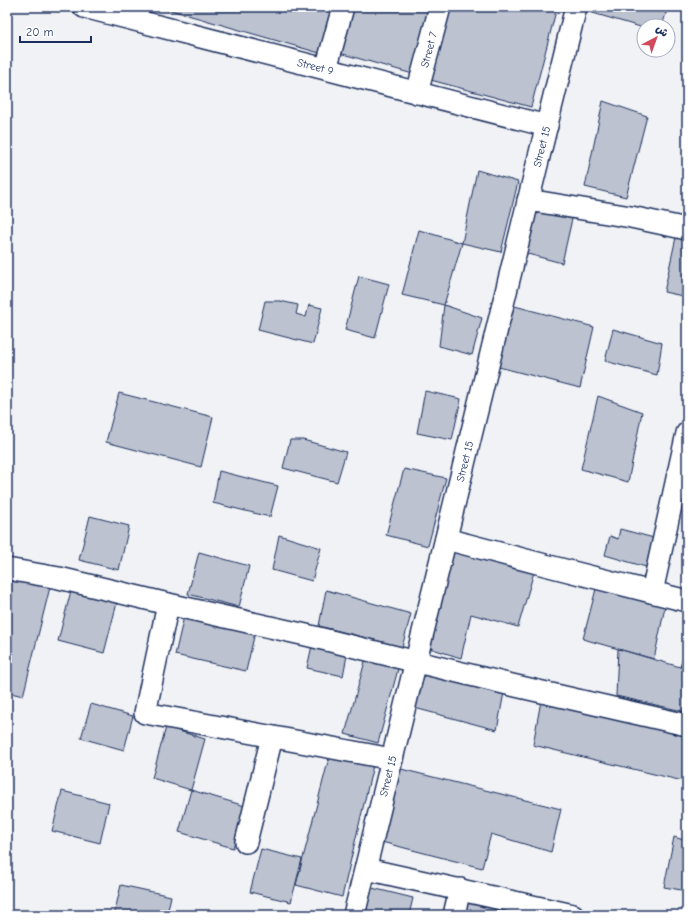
<svg xmlns="http://www.w3.org/2000/svg" width="694" height="922" viewBox="0 0 694 922" font-family="'Comic Neue','Playpen Sans Arabic',sans-serif">
	<style>
		.building { fill: #bcc2d0; stroke: #1b2f5e }
		.lines { fill: none; stroke-linecap: round; stroke-linejoin: round }
		.minor-casing { stroke: #1b2f5e; stroke-width: 24 }
		.minor { stroke: #fff; stroke-width: 21 }
		.labels { text-anchor: middle; stroke-width: 3; stroke-linejoin: round; paint-order: stroke }
		.street-label { font-size: 11px; fill: #1b2f5e; stroke: #fff }
	</style>
	<rect width="100%" height="100%" fill="#f1f2f5"/>
	<filter id="ink" filterUnits="userSpaceOnUse"><feTurbulence type="fractalNoise" baseFrequency=".025" numOctaves="2"/><feDisplacementMap in="SourceGraphic" scale="8" xChannelSelector="R" yChannelSelector="G"/><feConvolveMatrix kernelMatrix="1 2 1 2 8 2 1 2 1" color-interpolation-filters="sRGB"/></filter>
	<g filter="url(#ink)">
		<g class="building">
			<polygon points="160,7 334,7 323,54"/>
			<polygon points="349,7 430,7 413,74 336,52"/>
			<polygon points="445,7 557,7 531,107 427,79"/>
			<polygon points="579,7 668,7 662,26 644,26 644,28 579,9"/>
			<polygon points="603,101 647,116 626,197 585,187"/>
			<polygon points="477,170 518,182 501,252 462,243"/>
			<polygon points="531,208 572,219 562,263 520,252"/>
			<polygon points="678,228 687,231 687,297 664,292"/>
			<polygon points="419,230 462,243 444,305 402,295"/>
			<polygon points="359,276 389,284 375,338 345,330"/>
			<polygon points="265,301 280,301 298,305 296,314 306,317 309,305 322,308 313,344 258,330"/>
			<polygon points="507,304 594,327 580,388 495,366"/>
			<polygon points="444,305 482,318 472,355 439,346"/>
			<polygon points="613,329 662,343 657,375 605,361"/>
			<polygon points="425,391 461,399 452,440 417,433"/>
			<polygon points="119,393 213,417 201,467 106,442"/>
			<polygon points="598,396 642,412 628,482 581,469"/>
			<polygon points="290,440 303,440 346,452 337,482 283,468"/>
			<polygon points="404,469 446,478 428,546 386,535"/>
			<polygon points="219,471 278,486 270,517 213,503"/>
			<polygon points="90,516 129,526 119,570 79,560"/>
			<polygon points="620,529 654,538 646,567 605,555 610,536 618,539"/>
			<polygon points="279,535 321,548 312,581 272,570"/>
			<polygon points="444,549 534,572 518,627 471,614 461,658 420,645"/>
			<polygon points="199,552 249,566 239,607 188,594"/>
			<polygon points="7,572 51,583 23,696 7,692"/>
			<polygon points="73,583 119,595 104,653 58,641"/>
			<polygon points="597,585 666,602 654,659 583,639"/>
			<polygon points="326,590 411,614 402,647 319,626"/>
			<polygon points="185,612 256,628 246,671 175,655"/>
			<polygon points="313,641 348,650 343,676 307,668"/>
			<polygon points="687,646 687,669 680,667"/>
			<polygon points="618,649 687,669 687,712 616,696"/>
			<polygon points="367,654 400,662 378,743 345,734"/>
			<polygon points="416,664 505,687 497,730 407,706"/>
			<polygon points="542,695 687,730 687,782 533,745"/>
			<polygon points="91,704 133,716 124,750 81,738"/>
			<polygon points="166,727 205,739 191,790 152,778"/>
			<polygon points="331,750 374,761 342,897 296,885"/>
			<polygon points="393,767 561,809 551,852 491,834 482,868 374,840"/>
			<polygon points="191,790 245,806 233,848 179,832"/>
			<polygon points="62,791 109,803 100,843 52,831"/>
			<polygon points="674,837 687,841 687,891 664,887"/>
			<polygon points="261,849 302,859 291,902 250,892"/>
			<polygon points="121,885 171,896 167,915 114,915"/>
			<polygon points="364,886 413,898 409,915 357,915"/>
			<polygon points="468,895 552,915 464,915"/>
		</g>
		<g class="lines">
			<g class="minor-casing">
				<g id="minor">
					<path id="s1" d="M84,7L547,126"/>
					<polyline points="326,69 343,7"/>
					<path id="s2" d="M417,93L440,7"/>
					<polyline points="528,200 631,217 687,229"/>
					<polyline points="446,539 545,565 687,601"/>
					<polyline points="7,569 59,578 168,604 306,635 516,686 687,725"/>
					<polyline points="652,592 687,433"/>
					<polyline points="168,604 145,713 392,759"/>
					<polyline points="246,842 272,737"/>
					<polyline points="366,869 573,915"/>
					<path id="s3" d="M354,915L534,177L576,7"/>
					<polyline points="454,915 460,889"/>
				</g>
			</g>
			<use href="#minor" class="minor"/>
		</g>
	</g>
	<g class="labels">
		<g class="street-label">
			<text dy="4" stroke="none"><textPath href="#s2" startOffset="45">Street 7</textPath></text>
			<text dy="4" stroke="none"><textPath href="#s1" startOffset="239">Street 9</textPath></text>
			<text dy="4" stroke="none"><textPath href="#s3" startOffset="791">Street 15</textPath></text>
			<text dy="4" stroke="none"><textPath href="#s3" startOffset="467">Street 15</textPath></text>
			<text dy="4" stroke="none"><textPath href="#s3" startOffset="143">Street 15</textPath></text>
		</g>
	</g>
	<rect width="694" height="922" fill="none" stroke="#fff" stroke-width="24"/>
	<rect x="12" y="12" width="670" height="898" fill="none" stroke="#1b2f5e" stroke-width="1.5" filter="url(#ink)"/>
	<g transform="translate(656 38) rotate(41)"><circle r="19" fill="#ffffff" stroke="#a4acbf"/>
	<path d="M0-3L7 15L0 10L-7 15Z" fill="#d1495b"/>
	<text y="-6" font-size="11" font-weight="bold" text-anchor="middle" fill="#1b2f5e">ش</text>
	</g>
	<path d="M20 36v6h71v-6" fill="none" stroke="#1b2f5e" stroke-width="2"/>
	<text x="26" y="36" font-size="12" fill="#1b2f5e" stroke="#ffffff" stroke-width="3" paint-order="stroke">20 m</text>
</svg>
